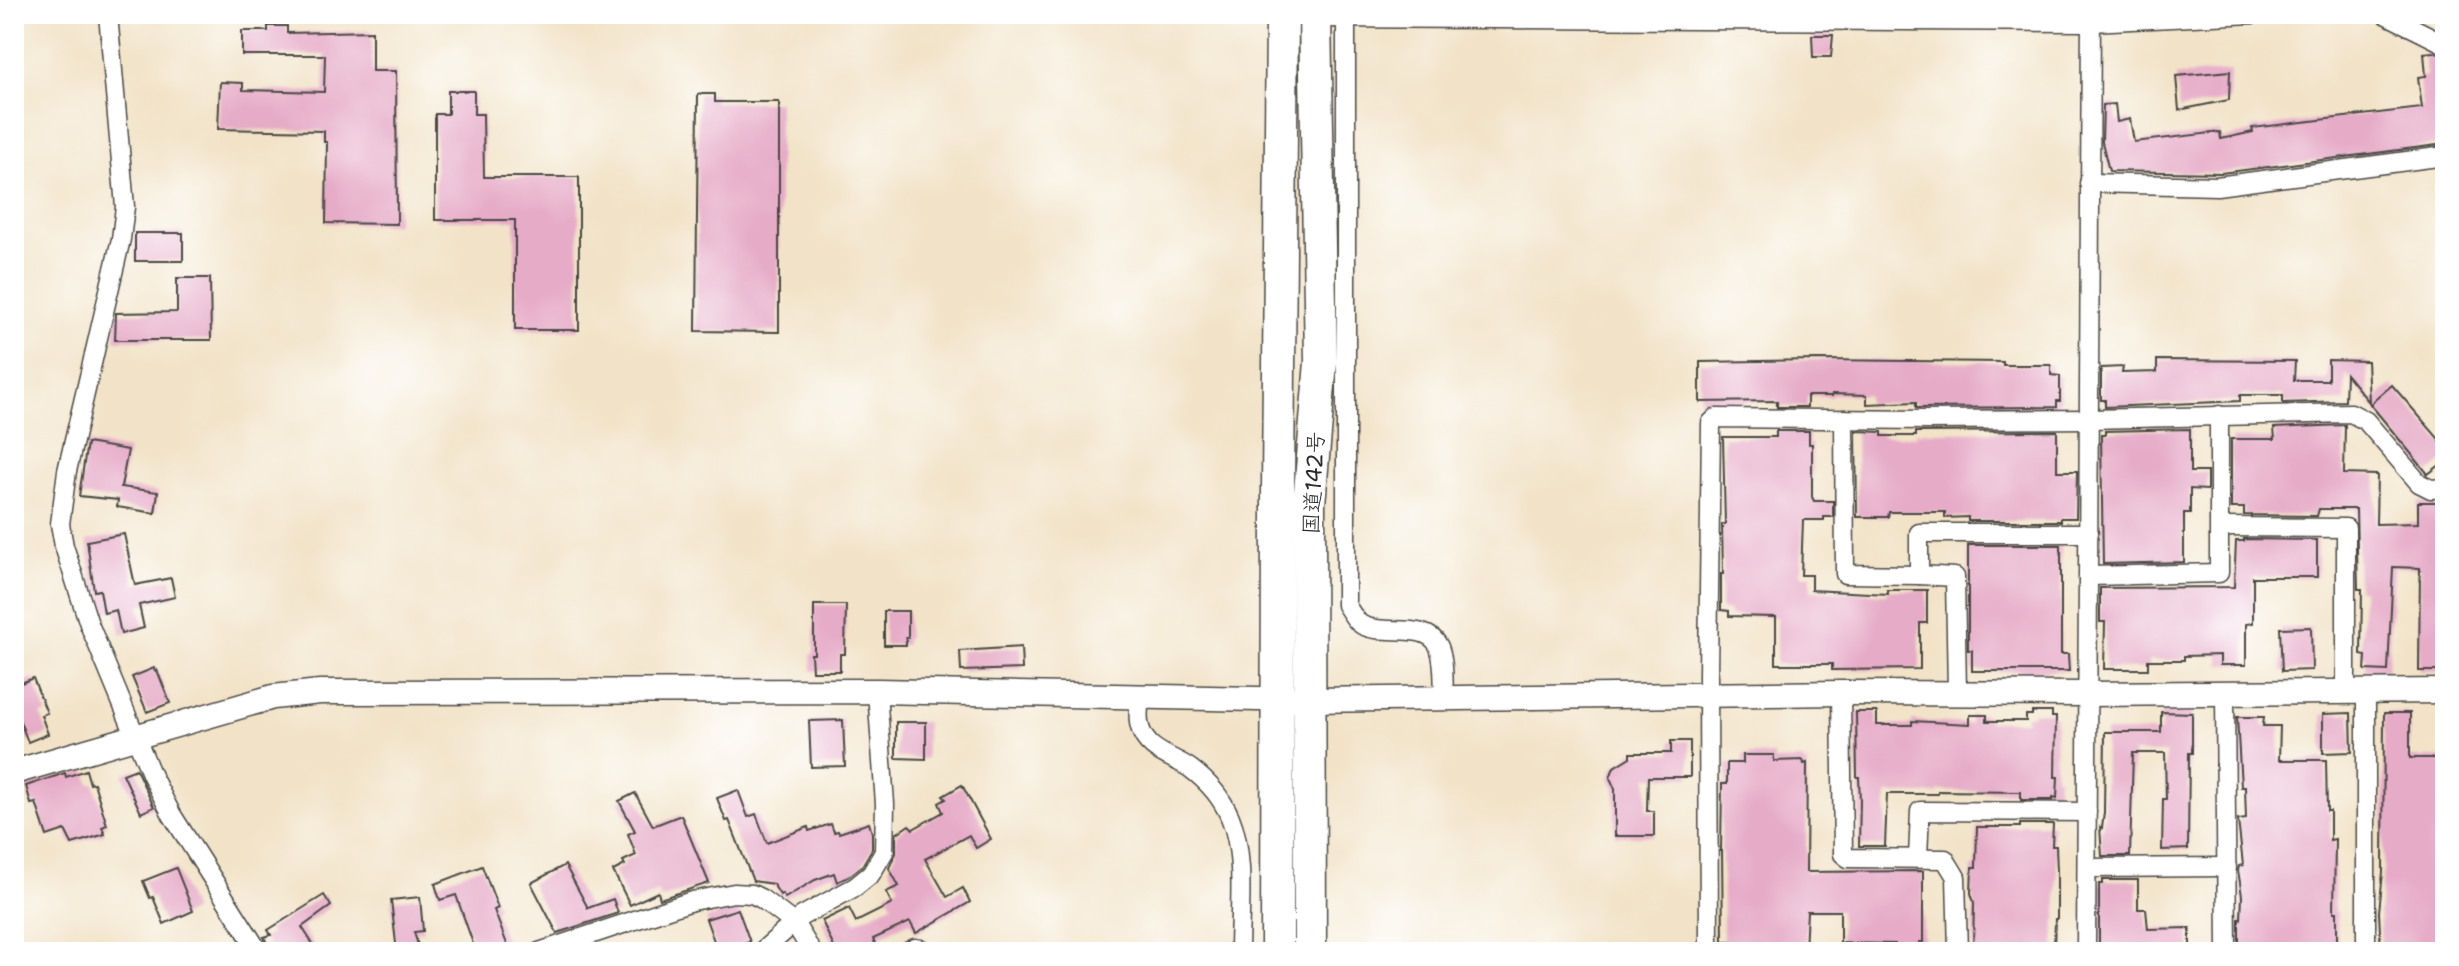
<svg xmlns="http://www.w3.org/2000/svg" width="2459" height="966" viewBox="0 0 2459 966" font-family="'Shantell Sans','Klee One',sans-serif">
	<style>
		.building { fill: #e6abc7 }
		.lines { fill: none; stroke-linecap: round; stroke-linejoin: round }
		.minor-casing { stroke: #494743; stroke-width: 21 }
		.tertiary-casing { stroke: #494743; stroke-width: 27 }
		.trunk-casing { stroke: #494743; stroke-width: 35 }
		.minor { stroke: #fff; stroke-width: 18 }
		.tertiary { stroke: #fff; stroke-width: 24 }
		.trunk { stroke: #fff; stroke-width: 32 }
		.labels { text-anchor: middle; stroke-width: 6; stroke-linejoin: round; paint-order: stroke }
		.street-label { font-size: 22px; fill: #2b2b2b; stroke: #fff }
	</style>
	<rect width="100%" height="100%" fill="#fff"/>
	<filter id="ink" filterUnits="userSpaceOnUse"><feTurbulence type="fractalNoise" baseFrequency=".0125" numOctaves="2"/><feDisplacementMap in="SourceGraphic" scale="16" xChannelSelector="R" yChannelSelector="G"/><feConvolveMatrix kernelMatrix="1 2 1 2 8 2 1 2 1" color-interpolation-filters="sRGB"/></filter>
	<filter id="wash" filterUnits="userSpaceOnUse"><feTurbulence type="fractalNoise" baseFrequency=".006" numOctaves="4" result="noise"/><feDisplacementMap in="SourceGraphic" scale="32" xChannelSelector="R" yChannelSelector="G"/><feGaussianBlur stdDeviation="1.8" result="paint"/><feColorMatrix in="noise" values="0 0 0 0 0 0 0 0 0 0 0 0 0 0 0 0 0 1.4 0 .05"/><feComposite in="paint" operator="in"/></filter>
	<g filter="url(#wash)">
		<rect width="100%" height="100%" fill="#f2e3c8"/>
		<g id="blocks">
			<g class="building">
				<polygon points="268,26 287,26 287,33 372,31 372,71 396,71 397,224 326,223 327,142 324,142 324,131 218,129 220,82 243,83 243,90 324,92 325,55 242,55 242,31 268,31"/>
				<polygon points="1812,35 1833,35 1831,57 1813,57"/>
				<polygon points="2433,52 2445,56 2445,144 2221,173 2109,171 2102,142 2103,105 2115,104 2117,122 2130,119 2134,142 2220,132 2221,139 2253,132 2252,128 2422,108 2418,77 2426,76 2424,53"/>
				<polygon points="2230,71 2229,100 2179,110 2176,76"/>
				<polygon points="448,91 474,91 474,114 483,114 484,177 579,177 579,330 515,330 515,220 435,220 435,114 448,114"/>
				<polygon points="698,94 715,94 715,102 779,102 779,332 696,331"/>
				<rect x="135" y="233" width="48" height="28"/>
				<polygon points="177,278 210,278 211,340 115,340 116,313 177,312"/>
				<polygon points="1818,360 2003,362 2003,365 2051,365 2051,375 2060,376 2060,401 2057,401 2057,407 1916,408 1916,402 1867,404 1867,395 1832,394 1832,396 1807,396 1807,407 1777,407 1777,401 1700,402 1700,362"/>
				<polygon points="2157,360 2295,361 2294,380 2328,380 2328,360 2367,361 2369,402 2346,374 2345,401 2283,403 2283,395 2240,395 2240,401 2105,407 2105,400 2101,400 2101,368 2123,367 2122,373 2157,372"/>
				<polygon points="2392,385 2445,446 2445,461 2428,474 2370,404"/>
				<polygon points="2345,425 2344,474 2377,475 2376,524 2418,523 2418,502 2445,502 2443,589 2445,589 2445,671 2419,671 2420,568 2393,567 2388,671 2365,670 2366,656 2361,655 2362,589 2358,589 2356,509 2319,509 2317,516 2244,515 2244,508 2231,508 2231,439 2275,439 2274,428"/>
				<polygon points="2190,429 2190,472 2207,472 2207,490 2190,489 2190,513 2184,513 2184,562 2103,564 2101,435 2105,435 2105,431"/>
				<polygon points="1776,431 1809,431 1809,444 1812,444 1812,497 1814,501 1833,501 1833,517 1824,517 1824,520 1803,520 1801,575 1811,575 1811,590 1888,594 1887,590 1927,590 1927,623 1920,623 1920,669 1832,670 1832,664 1776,664 1776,617 1729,616 1729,611 1721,610 1721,574 1723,574 1722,524 1725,524 1723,437 1776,437"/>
				<polygon points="1856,431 1882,432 1882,436 1916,436 1916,432 2057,431 2057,471 2077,471 2076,518 2061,518 2061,521 1968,521 1968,517 1945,518 1945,512 1889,512 1888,517 1857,517"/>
				<polygon points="87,443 128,450 121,487 158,492 155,513 117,507 118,500 79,496"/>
				<polygon points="124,534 135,585 171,578 175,597 139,605 144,628 121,634 116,610 104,613 100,590 94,591 87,541"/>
				<polygon points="2244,539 2317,540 2317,577 2253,577 2253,623 2246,624 2246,665 2220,665 2220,655 2184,656 2184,660 2148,660 2148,669 2104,669 2105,622 2100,622 2100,588 2234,587 2236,541 2244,541"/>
				<polygon points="1968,545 2061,545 2061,654 2068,654 2069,671 1972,671 1972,650 1968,650"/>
				<polygon points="814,605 846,605 845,654 840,654 840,671 812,671 811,654 814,654"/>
				<polygon points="884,611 908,611 908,638 906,638 906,645 884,645"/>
				<polygon points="2311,627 2312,670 2282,671 2280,628"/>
				<polygon points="1021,647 1022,669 961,671 960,651"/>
				<polygon points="154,668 155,671 157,670 170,703 147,712 132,677"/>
				<polygon points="33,678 47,713 41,715 48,734 28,742 14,706 14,686"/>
				<polygon points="1856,712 1877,712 1877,725 1912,725 1912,721 1970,724 1970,715 1987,715 1987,721 2026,721 2026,715 2032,715 2032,712 2052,712 2052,717 2056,717 2055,777 2058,777 2057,798 2053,797 2053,800 2021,800 2021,792 1938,791 1938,794 1887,794 1885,846 1859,846 1860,800 1859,777 1857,777"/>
				<polygon points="2161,712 2192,713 2192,753 2189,753 2188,849 2162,850 2163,799 2166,799 2165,753 2133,753 2130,856 2102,856 2100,827 2102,828 2104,813 2105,732 2161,732"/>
				<polygon points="2351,713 2352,752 2323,753 2323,714"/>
				<polygon points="2384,713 2410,713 2410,758 2445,758 2445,950 2381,952 2379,912 2383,872"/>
				<polygon points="2237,717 2264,717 2263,726 2280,726 2279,760 2326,760 2327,811 2330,811 2330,840 2335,839 2334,912 2337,912 2337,952 2239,952 2239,919 2241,919 2242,896 2238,870 2239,866 2243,865 2238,820 2246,819 2245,787 2241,787"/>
				<polygon points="843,720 845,766 811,767 809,721"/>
				<polygon points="896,722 926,722 926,759 896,758"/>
				<polygon points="1671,741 1690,741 1690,777 1648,777 1647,811 1654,811 1654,836 1615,836 1615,789 1610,778 1614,767 1630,757 1630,753 1671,753"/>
				<polygon points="1743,755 1774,755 1774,761 1803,760 1804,764 1807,763 1806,872 1923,871 1923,942 1919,942 1919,947 1895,948 1895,944 1840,943 1840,911 1807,911 1805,951 1749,949 1749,952 1731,952 1731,942 1723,942 1722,851 1721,851 1722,784 1727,784 1727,763 1743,763"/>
				<polygon points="136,769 154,807 141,813 123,774"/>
				<polygon points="86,770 90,784 94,783 107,825 102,827 105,834 72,844 65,830 47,836 36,803 31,804 26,786 65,773 66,777"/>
				<polygon points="962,785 991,839 976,848 969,835 925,859 947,897 963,888 970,902 916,933 910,922 873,939 879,952 836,952 822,921 849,908 856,922 892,904 886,892 899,886 889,868 896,853 896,834 909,825 913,829 943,812 939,803 946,799 943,796"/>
				<polygon points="738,790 748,817 756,814 767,843 808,827 809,831 831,824 834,832 838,831 839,833 869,823 872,833 872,849 862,866 848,877 837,882 834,873 815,880 785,898 782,894 780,895 773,884 753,881 729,820 726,821 717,798"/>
				<polygon points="635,793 653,826 681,815 709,883 660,899 658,892 630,905 613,871 625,865 623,861 636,855 628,834 635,831 619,801"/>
				<polygon points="2020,824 2053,824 2052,846 2056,846 2057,871 2057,919 2055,919 2054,951 1977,952 1977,948 1973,948 1974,903 1971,893 1972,867 1976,867 1977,827 2020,827"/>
				<polygon points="565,865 588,908 613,899 618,913 557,933 531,883"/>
				<polygon points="482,866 498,908 494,910 510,952 476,952 456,895 440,900 435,884"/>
				<polygon points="176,868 193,911 164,924 153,897 150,898 143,881"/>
				<polygon points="2103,880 2138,880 2138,909 2146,909 2148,929 2190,928 2190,952 2099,952 2099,884 2103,884"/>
				<polygon points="324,895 331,906 302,927 318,952 271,952 264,937 271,935 268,930"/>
				<polygon points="420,897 423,931 414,932 420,952 397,952 391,900"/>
				<polygon points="738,909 750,942 718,952 706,919"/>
			</g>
		</g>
	</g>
	<g filter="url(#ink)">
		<use href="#blocks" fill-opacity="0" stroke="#494743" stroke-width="2"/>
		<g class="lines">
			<g class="minor-casing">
				<g id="minor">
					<polyline points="108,14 125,207 121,239 67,471 60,524 64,546 89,624 152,776 172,815 259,952"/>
					<path d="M1346,14V605C1351,612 1355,621 1362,625C1385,637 1427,620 1439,647C1445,663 1443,682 1444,698"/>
					<polyline points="2385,14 2445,44"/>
					<polyline points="1315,18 2091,22 2253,14"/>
					<polyline points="2089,183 2217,186 2445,156"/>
					<polyline points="1844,419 1845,574 1919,575 1919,533 2089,533"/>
					<polyline points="2220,527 2346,528 2346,692"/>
					<polyline points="1919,575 1955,577 1957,692"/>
					<polyline points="2090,576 2219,573 2219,415"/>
					<polyline points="1841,693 1843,854 1848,858 1945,859 1956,877 1958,952"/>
					<polyline points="2225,693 2227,952"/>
					<path d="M1140,696C1139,706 1137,718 1140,727C1146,752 1173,756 1191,769C1207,781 1222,798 1230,817C1246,855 1239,911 1239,952"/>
					<polyline points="1918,858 1920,811 2087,812"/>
					<polyline points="2087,868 2227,867"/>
					<polyline points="539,952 692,901 734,893 752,894 762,899 795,924 812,952"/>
					<polyline points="761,952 802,916 855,887 871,874 884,852 885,804 877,691"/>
					<polyline points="907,952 915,948 921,949 924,952"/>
					<polyline points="1709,952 1708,675 1711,423 1716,418 1927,420 2089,419 2351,413 2366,421 2419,483 2431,489 2445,488"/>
					<polyline points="2086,952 2091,14"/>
					<polyline points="2366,952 2366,692"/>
				</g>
			</g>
			<g class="tertiary-casing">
				<polyline id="tertiary" points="14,772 273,697 320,692 877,691 1309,700 1841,693 2087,694 2445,691"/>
			</g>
			<g class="trunk-casing">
				<g id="trunk">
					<polyline points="1277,952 1278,487 1282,14"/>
					<polyline points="1310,952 1309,504 1321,362 1315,14"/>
				</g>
			</g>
			<use href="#minor" class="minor"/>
			<use href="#tertiary" class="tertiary"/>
			<use href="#trunk" class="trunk"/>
		</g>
	</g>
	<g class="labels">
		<g class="street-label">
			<text transform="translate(1313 483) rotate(-87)" y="8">国道142号</text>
		</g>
	</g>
	<rect width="2459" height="966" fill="none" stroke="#fff" stroke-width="48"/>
</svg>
